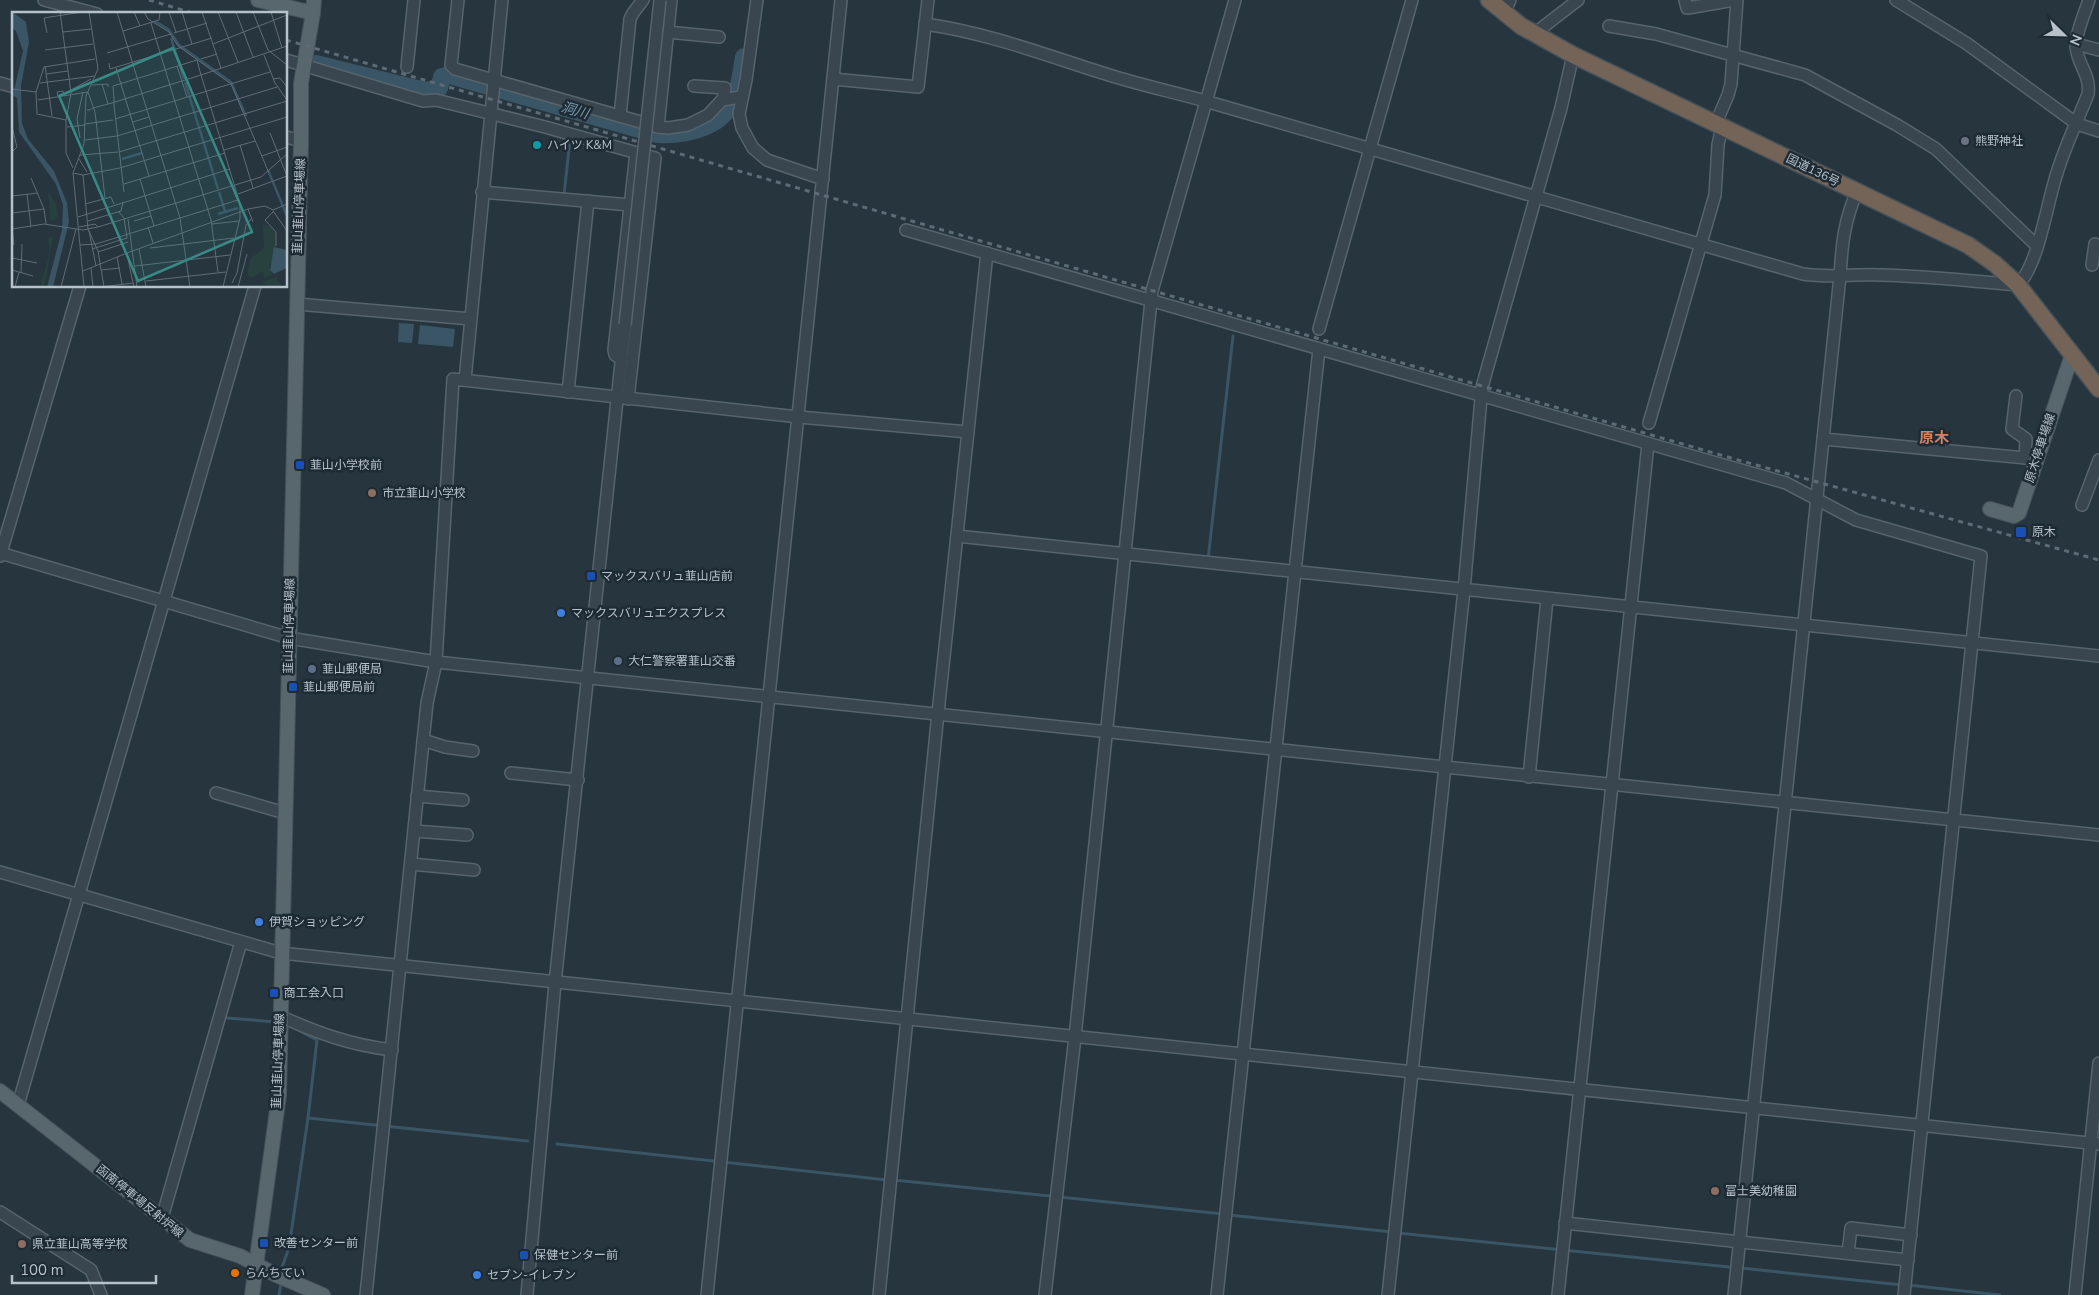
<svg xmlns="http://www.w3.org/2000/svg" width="2099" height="1295" viewBox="0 0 2099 1295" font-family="'Nunito Sans','Noto Sans JP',sans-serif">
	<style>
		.water { fill: #3a5565 }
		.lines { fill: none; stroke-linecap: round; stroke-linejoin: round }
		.stream { stroke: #3a5565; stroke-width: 3 }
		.river { stroke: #3a5565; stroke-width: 18 }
		.minor-casing { stroke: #57646c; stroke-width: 14 }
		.major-casing { stroke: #46525b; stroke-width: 16 }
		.highway-casing { stroke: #445159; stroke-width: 19 }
		.minor { stroke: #39464f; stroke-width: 11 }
		.major { stroke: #58666e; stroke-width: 14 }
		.highway { stroke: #746357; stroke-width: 16 }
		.rail { stroke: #5c6b75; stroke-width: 3; stroke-dasharray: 5 5; stroke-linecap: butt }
		.minor-bridge-casing { stroke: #57646c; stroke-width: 14; stroke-linecap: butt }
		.minor-bridge { stroke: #39464f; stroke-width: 11 }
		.worship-dot { fill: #6b7280; stroke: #1e2b34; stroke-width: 2 }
		.culture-dot { fill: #0f9aa8; stroke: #1e2b34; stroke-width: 2 }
		.transit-dot { fill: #1a4fb4; stroke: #1e2b34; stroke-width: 2 }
		.education-dot { fill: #8d6e63; stroke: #1e2b34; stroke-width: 2 }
		.shop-dot { fill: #3f7fe0; stroke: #1e2b34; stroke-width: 2 }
		.service-dot { fill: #5c6f8a; stroke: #1e2b34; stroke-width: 2 }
		.food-dot { fill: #e8710a; stroke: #1e2b34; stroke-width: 2 }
		.labels { text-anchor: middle; stroke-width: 5; stroke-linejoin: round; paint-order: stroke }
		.poi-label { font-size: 12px; fill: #b6c1c9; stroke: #1e2b34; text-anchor: start }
		.street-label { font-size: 12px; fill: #b6c1c9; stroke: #1e2b34 }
		.water-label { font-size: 14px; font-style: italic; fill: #7798ab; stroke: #1e2b34 }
		.quarter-label { font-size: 15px; font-weight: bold; fill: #d28068; stroke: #1e2b34 }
		.inset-river { fill: none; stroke: #3a5565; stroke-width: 2.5 }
		.inset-road { fill: none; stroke: #606d76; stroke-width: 1 }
		.view { fill: #398985; fill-opacity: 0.15; stroke: #398985; stroke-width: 2.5 }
		.inset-edge { fill: none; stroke: #b6c1c9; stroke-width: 2.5 }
	</style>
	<rect width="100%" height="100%" fill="#26353e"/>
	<g class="water">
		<polygon points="399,323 414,324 412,343 398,342"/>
		<polygon points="420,325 455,329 453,347 418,344"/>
	</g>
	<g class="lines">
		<g class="stream">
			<polyline points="564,195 570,140"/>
			<polyline points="1208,560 1233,336"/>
			<polyline points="227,1018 276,1022"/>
			<polyline points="308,1118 528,1141"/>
			<polyline points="557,1144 887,1180"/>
			<polyline points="894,1180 1223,1214"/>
			<polyline points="1229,1215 1392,1232"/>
			<polyline points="1398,1233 1729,1267"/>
			<polyline points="282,1267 289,1248 308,1118 317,1040 296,1029"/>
			<polyline points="1741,1268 1902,1285"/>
			<polyline points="1908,1285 2000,1295"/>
			<polyline points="279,1295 281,1284"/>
		</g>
		<path class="river" d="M316,64L425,91L439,88L442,77L450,75L657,134C681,135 713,130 728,109C739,95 741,75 744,57"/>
		<g class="minor-casing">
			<g id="minor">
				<polyline points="44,0 97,14"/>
				<polyline points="458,0 451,65 455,69 658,127 668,128 688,125 708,115 722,100 741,97"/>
				<polyline points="757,0 746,80 739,114 742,128 753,148 767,160 823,179"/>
				<polyline points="1685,0 1687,8 1688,8 1734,0"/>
				<polyline points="1896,0 1966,43 2077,124 2099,131"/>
				<polyline points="1504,13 1510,0"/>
				<path d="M925,24C989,33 1048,56 1109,75C1141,85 1173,92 1205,101L1803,274C1829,278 1854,274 1880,275C1926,276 1972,281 2018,285C2039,264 2047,202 2057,173C2065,146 2078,120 2088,94C2091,74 2076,63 2076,45C2076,33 2085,12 2089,0"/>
				<polyline points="1609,26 1656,34 1805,75 1897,125 1936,149 2037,246"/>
				<polyline points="667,32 719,37"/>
				<polyline points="1534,34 1578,0"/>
				<polyline points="2076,44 2099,50"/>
				<polyline points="286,60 423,101 436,100 545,127 655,158 628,399"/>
				<polyline points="407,67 414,0"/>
				<polyline points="833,79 918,87 928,0"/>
				<polyline points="0,83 14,87"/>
				<polyline points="694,86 725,88 723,100"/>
				<polyline points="620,116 630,19 633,13 643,0"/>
				<polyline points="1716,123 1728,95 1731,84 1737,0"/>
				<polyline points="658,127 671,0"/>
				<polyline points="286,137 301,141"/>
				<polyline points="482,192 630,205"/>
				<polyline points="906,230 1786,483 1856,520 1981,556 1904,1295"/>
				<polyline points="2092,265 2095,244"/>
				<polyline points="297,304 471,319"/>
				<polyline points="1319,329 1412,0"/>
				<polyline points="621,358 615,355 614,350 636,153"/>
				<polyline points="465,380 502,0"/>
				<polyline points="568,392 588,201"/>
				<polyline points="2016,396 2012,429 2026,439 2025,458"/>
				<polyline points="1649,423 1715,195 1718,145 1722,126"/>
				<polyline points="1823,439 2036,459"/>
				<polyline points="2082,505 2099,460"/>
				<polyline points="957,536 2099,656"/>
				<polyline points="0,553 289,638 436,662 2099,835"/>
				<polyline points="0,556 80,286"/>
				<polyline points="423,740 445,747 473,751"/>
				<polyline points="511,773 578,780"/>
				<polyline points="1529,777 1547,599"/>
				<polyline points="216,793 285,813"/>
				<polyline points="417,796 463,800"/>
				<polyline points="414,831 467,835"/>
				<polyline points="411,864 474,870"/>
				<polyline points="0,872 281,953 2099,1144"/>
				<path d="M280,1016C317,1033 351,1045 392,1050"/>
				<polyline points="18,1105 255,286"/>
				<polyline points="0,1212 91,1270 101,1295"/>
				<polyline points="162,1218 241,942"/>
				<polyline points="1565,1223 1908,1260"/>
				<polyline points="1848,1253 1851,1228 1911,1235"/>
				<polyline points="366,1295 427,703 436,662 453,379 799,417 968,432"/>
				<polyline points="527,1295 555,983 625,325"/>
				<polyline points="707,1295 841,0"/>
				<polyline points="879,1295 938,713 987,253"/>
				<polyline points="1045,1295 1075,1037 1152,291 1235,0"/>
				<polyline points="1217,1295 1319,349"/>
				<polyline points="1388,1295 1464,590 1482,387 1561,108 1573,55"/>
				<polyline points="1558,1295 1648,444"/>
				<path d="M1734,1295L1840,276C1842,243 1844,222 1857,191"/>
				<polyline points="2075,1295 2099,1063"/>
			</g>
		</g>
		<g class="major-casing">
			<g id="major">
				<polyline points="313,13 314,0"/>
				<polyline points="1990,509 2014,516 2019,513 2072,355"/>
				<polyline points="0,1091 190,1240 240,1256 276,1275 323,1295"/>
				<polyline points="252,1295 279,1095 301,141 301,83 313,13 258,0"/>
			</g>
		</g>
		<g class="highway-casing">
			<polyline id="highway" points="1489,0 1521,26 1573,55 1968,245 1995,264 2018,285 2099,389"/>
		</g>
		<use href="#minor" class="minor"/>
		<use href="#major" class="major"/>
		<use href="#highway" class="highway"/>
		<g class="rail">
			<polyline points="149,0 196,14"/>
			<polyline points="286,40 1738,460 2099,560"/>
		</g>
		<g class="minor-bridge-casing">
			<polyline id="minor-bridge" points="625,325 660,0"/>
		</g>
		<use href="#minor-bridge" class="minor-bridge"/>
	</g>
	<circle class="worship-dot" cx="1965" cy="141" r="5"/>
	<circle class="culture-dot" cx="537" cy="145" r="5"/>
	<g class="transit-dot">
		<rect x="295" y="460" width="10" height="10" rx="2.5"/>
		<rect x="2015" y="526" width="12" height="12" rx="2.5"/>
		<rect x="586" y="571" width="10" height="10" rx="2.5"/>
		<rect x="288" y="682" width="10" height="10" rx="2.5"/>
		<rect x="269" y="988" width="10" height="10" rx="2.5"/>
		<rect x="259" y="1238" width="10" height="10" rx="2.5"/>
		<rect x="519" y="1250" width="10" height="10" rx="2.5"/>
	</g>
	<g class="education-dot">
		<circle cx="372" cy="493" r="5"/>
		<circle cx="1715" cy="1191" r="5"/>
		<circle cx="22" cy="1244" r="5"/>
	</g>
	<g class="shop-dot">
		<circle cx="561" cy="613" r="5"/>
		<circle cx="259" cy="922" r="5"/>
		<circle cx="477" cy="1275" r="5"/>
	</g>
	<g class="service-dot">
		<circle cx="618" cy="661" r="5"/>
		<circle cx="312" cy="669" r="5"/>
	</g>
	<circle class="food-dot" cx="235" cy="1273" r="5"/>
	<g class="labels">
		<g class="poi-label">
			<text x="1975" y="145">熊野神社</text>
			<text x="547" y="149">ハイツ K&amp;M</text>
			<text x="310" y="469">韮山小学校前</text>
			<text x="382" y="497">市立韮山小学校</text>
			<text x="2032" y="536">原木</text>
			<text x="601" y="580">マックスバリュ韮山店前</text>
			<text x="571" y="617">マックスバリュエクスプレス</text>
			<text x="628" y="665">大仁警察署韮山交番</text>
			<text x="322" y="673">韮山郵便局</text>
			<text x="303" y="691">韮山郵便局前</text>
			<text x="269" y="926">伊賀ショッピング</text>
			<text x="284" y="997">商工会入口</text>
			<text x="1725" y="1195">富士美幼稚園</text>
			<text x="274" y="1247">改善センター前</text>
			<text x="32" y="1248">県立韮山高等学校</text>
			<text x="534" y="1259">保健センター前</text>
			<text x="245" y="1277">らんちてい</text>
			<text x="487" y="1279">セブン-イレブン</text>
		</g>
		<g class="street-label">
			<text transform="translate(1813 170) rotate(26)" y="4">国道136号</text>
			<text transform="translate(299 206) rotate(-88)" y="4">韮山韮山停車場線</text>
			<text transform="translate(2040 448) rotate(-72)" y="4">原木停車場線</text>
			<text transform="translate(289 626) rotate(-89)" y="4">韮山韮山停車場線</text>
			<text transform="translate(278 1061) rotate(-88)" y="4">韮山韮山停車場線</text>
			<text transform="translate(140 1201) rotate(39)" y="4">函南停車場反射炉線</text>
		</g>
		<g class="water-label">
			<text transform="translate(575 110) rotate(16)" y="5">洞川</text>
		</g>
		<g class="quarter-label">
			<text x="1934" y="443">原木</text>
		</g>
	</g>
	<g transform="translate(12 12)">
		<rect width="275" height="275" fill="#26353e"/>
		<path d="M36,179L44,192L46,204L42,209L38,207ZM251,212L258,214L263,221V239L257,255L260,263L252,266L251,259L240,266L236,263V258L239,246L252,236ZM41,224L34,267L32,275H28L36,247L38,234L35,227ZM264,265L270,275H255L250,270Z" fill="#28413e"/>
		<path d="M0,0L14,10L17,30L9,74L10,111L16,127L42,159L55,191L57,210L41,275H35L50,218L51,193L44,172L7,120L5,86L1,83L11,39L4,19L0,16ZM262,235L275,238V256L262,262L258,258Z" fill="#3a5565"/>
		<path class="inset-river" d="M143,9L157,18L167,33L219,70L234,104M159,26L172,67M173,70L206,177M110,147L130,141M256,158L275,204M207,180L213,199M206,202L226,196"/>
		<path class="inset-road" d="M48,0L59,81L54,108M105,0L168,206L178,275M122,0L128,14M132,0L136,7L157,20L166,34L219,72L257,161M157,0L164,20M170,0L180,32M190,0L209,56M206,0L226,50M224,0L241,45M241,0L256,38L275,53M259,0L270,36M139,11L199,208L206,260M111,19L147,8L148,0M51,20L79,17M35,21L32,6L70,0M162,21L195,11M201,32L275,3M33,38L81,32M95,41L159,22M252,43L263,71L275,88M189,47L205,42M97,51L98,57L200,26M33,54L40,104M165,54L175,85M104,56L137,164M34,62L56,59M261,67L268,66L275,75M28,71L83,64M90,72L96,92M80,73L96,72V75M0,77L24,80L25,102L54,108V141L61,156M59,78L79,67M24,80L32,55L83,47M46,84L45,80L51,79L52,84M26,88L76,80L83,100L93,186M75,98H78L81,96L96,92L100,91L102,90H103L189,63L185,48L101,74L102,86V93L112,180M103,107L258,60M121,110L137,105M73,112L101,108M0,115L5,135L0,140M55,115L73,113M258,121L275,164M68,126L65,107L71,80M73,128L105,124L265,75M228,133L241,176M212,138L243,129M107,140L275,89M68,143L106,140M250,144L275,135M67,147L75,160M61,161L71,163L108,156L275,105M71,163L76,217L86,239L92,275M19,166L32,197L34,212M128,167L142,214M112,172L213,141M15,182L19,215M226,182L275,164M0,184L26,181M73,192L99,185L102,192M261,199L275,219M262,199L253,208L264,220V234M0,201L32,197M66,205L218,157M116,207L125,275M76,209L109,199L111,190M122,209L139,204M241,210L236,197L253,194L261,198L275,192M200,212L227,209M86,215L249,165L275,142M136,215L141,231M0,217L2,233M0,217L32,212L71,218L86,215L83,212L67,215M77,219L84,254M68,233L84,232L226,188M138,236L222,226M80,237L115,226L112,206L107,200M127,237L134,275M86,240L116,230M105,245L110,272M0,246L25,251M123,254L218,243M79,256L81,275M118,257L122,275M118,257L115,241L236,197M0,258L21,264M89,258L108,256M71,259L115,241M9,261L10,232M134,269L214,260M220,271L225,261L234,213L239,207M3,275L7,260M49,275L64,217M72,275L61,161L72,132L74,84L86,57L77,0M89,275L121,271M211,275L228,206V192L189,63L275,34M226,275L235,242"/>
		<path class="view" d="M161,36L240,220L126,269L47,84Z"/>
		<rect width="275" height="275" class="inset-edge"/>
	</g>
	<g transform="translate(2064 35) rotate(113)" stroke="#1e2b34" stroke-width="4" paint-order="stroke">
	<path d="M0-4L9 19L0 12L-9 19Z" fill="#b6c1c9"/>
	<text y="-8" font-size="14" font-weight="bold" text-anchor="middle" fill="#b6c1c9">N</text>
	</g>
	<path d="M12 1275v8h144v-8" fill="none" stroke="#b6c1c9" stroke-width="2.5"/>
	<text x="20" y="1275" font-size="15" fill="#b6c1c9" stroke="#1e2b34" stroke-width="4" paint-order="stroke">100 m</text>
</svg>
